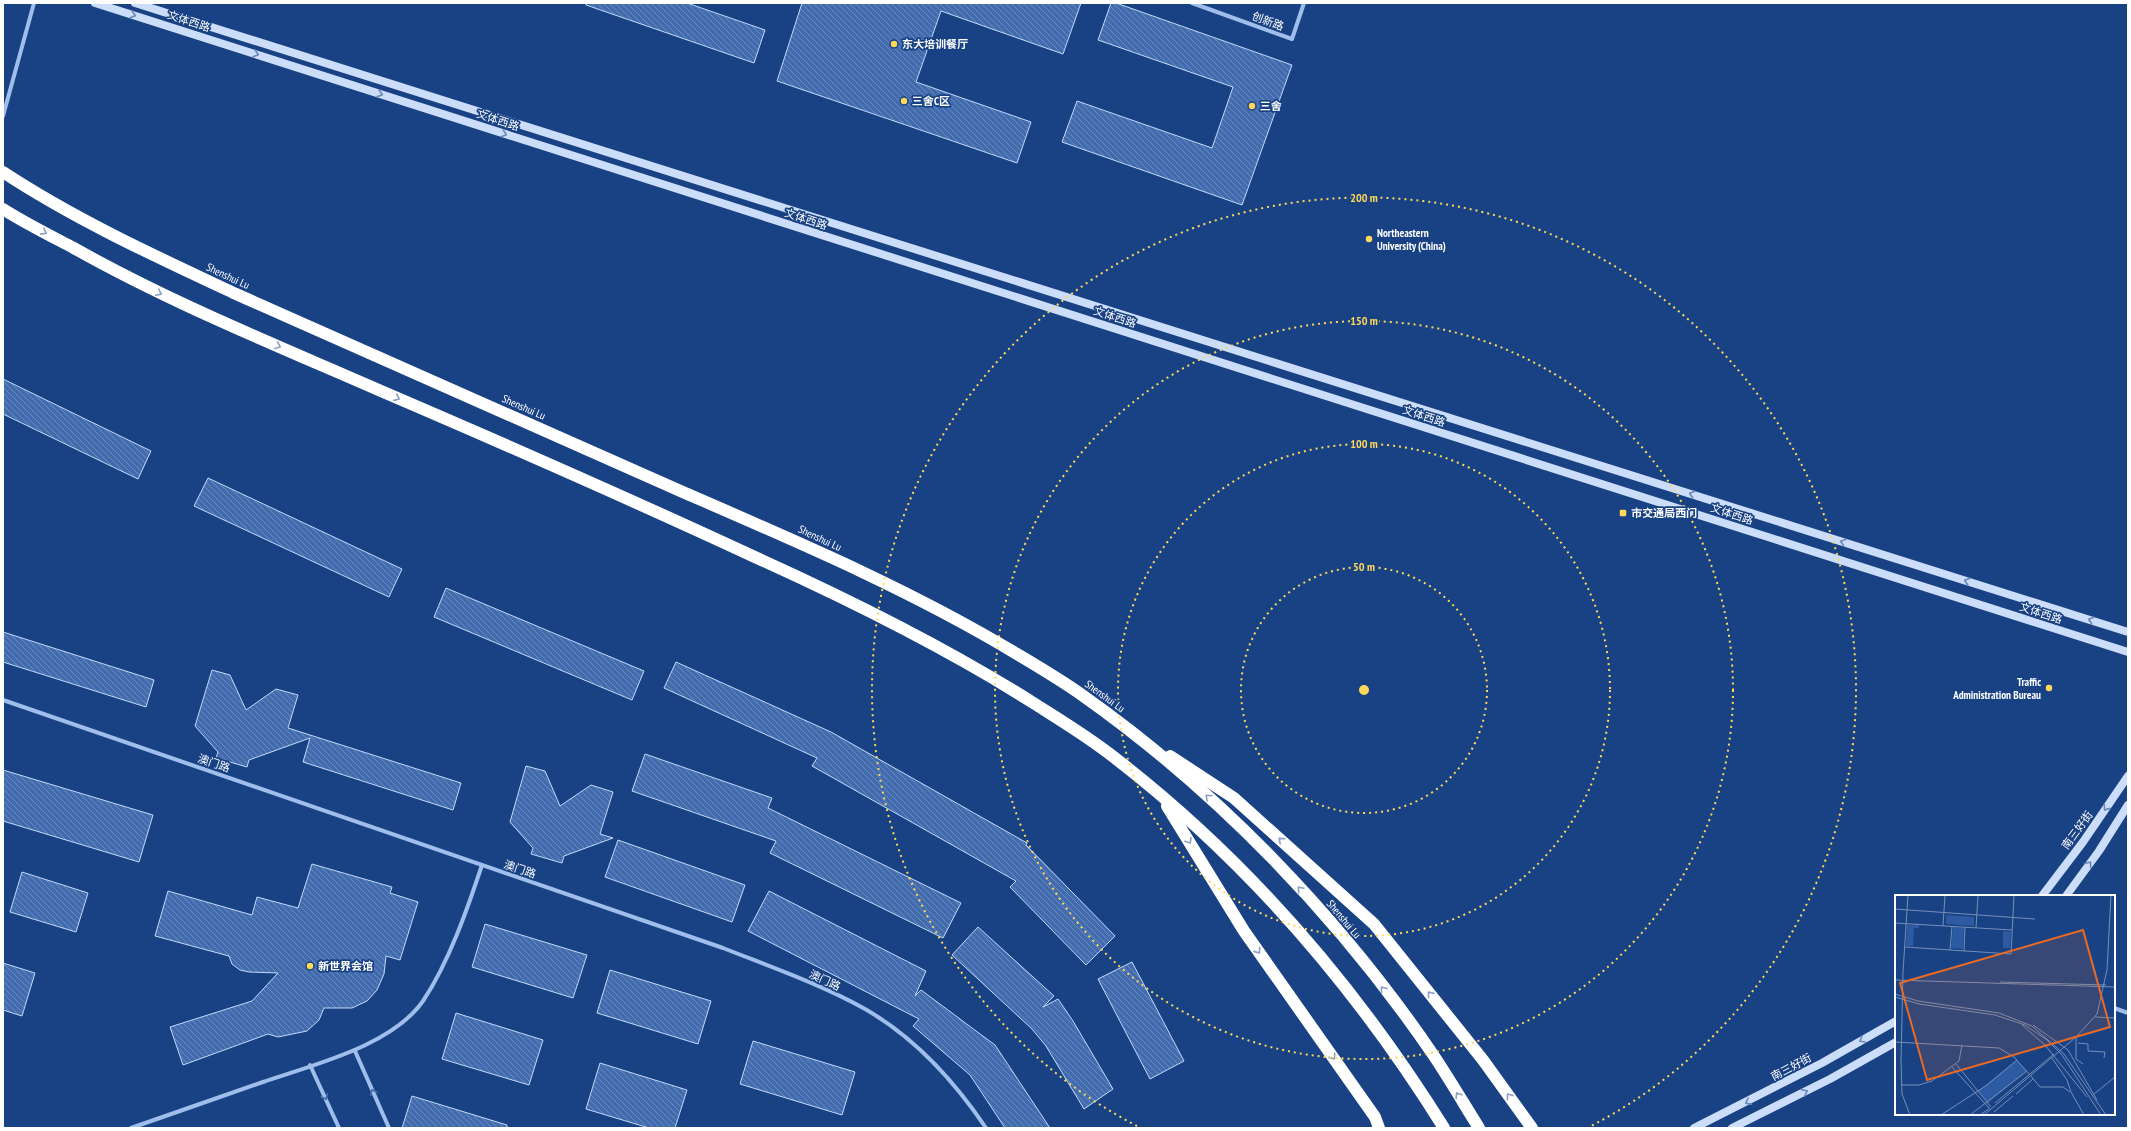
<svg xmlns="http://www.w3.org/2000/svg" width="2131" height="1131" viewBox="0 0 2131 1131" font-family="'PT Sans Narrow','Noto Sans SC',sans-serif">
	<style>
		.building { fill: url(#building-back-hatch); stroke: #c4d9f9 }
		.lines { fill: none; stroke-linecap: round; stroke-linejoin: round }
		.street { stroke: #9fbeec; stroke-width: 4 }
		.secondary { stroke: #ccddf9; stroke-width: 8 }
		.highway { stroke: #fff; stroke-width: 12 }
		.oneway { stroke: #6a88b9 }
		.oneway2 { stroke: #8ca0c2 }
		.oneway3 { stroke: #486da9 }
		.ring { fill: none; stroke: #ffd85a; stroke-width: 2; stroke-dasharray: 2 4 }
		.poi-dot { fill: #ffd85a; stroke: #194285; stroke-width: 1.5 }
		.labels { text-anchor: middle; stroke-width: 3.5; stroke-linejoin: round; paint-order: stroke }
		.street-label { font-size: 11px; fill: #fff; stroke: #194285 }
		.poi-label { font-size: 11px; font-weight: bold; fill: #fff; stroke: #194285; text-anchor: start }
		.inset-road { fill: none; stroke: #758eb6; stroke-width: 1 }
		.view { fill: #ea6a24; fill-opacity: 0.15; stroke: #ea6a24; stroke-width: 2 }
		.inset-edge { fill: none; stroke: #fff; stroke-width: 2 }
		.centre { fill: #ffd85a; stroke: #194285; stroke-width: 2 }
		.ring-label { font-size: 12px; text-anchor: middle; font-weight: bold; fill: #ffd85a; stroke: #194285; stroke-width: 3.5; stroke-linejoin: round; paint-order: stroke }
	</style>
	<defs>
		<pattern id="building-back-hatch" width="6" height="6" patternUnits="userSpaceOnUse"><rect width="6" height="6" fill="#426cae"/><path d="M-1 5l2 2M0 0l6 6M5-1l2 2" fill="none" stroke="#6889be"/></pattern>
	</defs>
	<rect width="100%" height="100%" fill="#194285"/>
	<g class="building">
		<polygon points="586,3 687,3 765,30 754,63 586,5"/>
		<polygon points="802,3 1081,3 1063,54 941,11 916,82 1031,122 1017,163 777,81"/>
		<polygon points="1111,3 1116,3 1292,65 1242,205 1062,142 1077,101 1212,148 1233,87 1098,40"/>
		<polygon points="3,379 151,451 138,479 3,414"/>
		<polygon points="208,478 402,569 389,597 194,506"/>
		<polygon points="446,588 644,671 632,700 434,617"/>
		<polygon points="3,632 154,680 146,707 3,662"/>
		<polygon points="676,662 831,732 1027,843 1026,845 1115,936 1086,965 1010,887 1016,881 812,766 817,758 664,688"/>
		<polygon points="212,670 230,675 246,710 276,689 298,695 288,728 461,783 453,810 303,762 310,738 249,760 247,767 216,758 218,752 195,726"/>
		<polygon points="645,754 772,798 768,808 961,903 943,938 770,853 776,841 632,791"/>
		<polygon points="526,766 545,771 560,806 591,785 613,792 600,834 613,838 564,856 562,863 531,854 533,848 510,822"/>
		<polygon points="3,770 153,815 139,862 3,821"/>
		<polygon points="618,840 745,885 732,922 605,877"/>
		<polygon points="312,864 392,887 390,893 418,902 400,960 386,956 384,974 377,990 367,1001 352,1008 324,1008 319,1020 307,1031 278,1037 268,1034 183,1065 170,1027 252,1001 278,973 249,972 240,970 232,964 229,956 155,936 168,891 252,915 257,897 298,908"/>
		<polygon points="22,872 88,893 76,932 10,912"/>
		<polygon points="769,891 926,971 915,996 921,990 995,1045 1050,1128 1005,1128 970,1075 913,1026 919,1019 748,931"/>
		<polygon points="485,924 587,955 573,998 472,967"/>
		<polygon points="978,927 1054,996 1043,1007 1058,999 1073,1021 1113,1089 1084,1109 1046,1046 1032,1029 952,955"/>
		<polygon points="1132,962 1184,1061 1150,1079 1098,979"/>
		<polygon points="3,963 35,973 22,1016 3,1010"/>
		<polygon points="610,970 711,1001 698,1044 597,1013"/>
		<polygon points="456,1013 543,1040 529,1085 442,1059"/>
		<polygon points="753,1041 855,1072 842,1115 740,1084"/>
		<polygon points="600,1063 687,1090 675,1128 649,1128 586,1109"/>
		<polygon points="412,1096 507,1125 507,1128 402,1128"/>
	</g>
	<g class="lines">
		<g class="street">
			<polyline points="1192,3 1292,39 1304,3"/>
			<polyline points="3,116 34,3"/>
			<path d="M3,700L723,948C771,967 820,984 865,1009C914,1037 955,1082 986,1128"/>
			<polyline points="2114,1008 2128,1013"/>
			<polyline points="355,1051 389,1128"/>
			<polyline points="310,1065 339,1128"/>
			<path d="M131,1128C175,1113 219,1097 263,1082C312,1065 392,1046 423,1001C449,962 467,910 482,865"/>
		</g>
		<g class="secondary">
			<polyline points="95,3 2128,652"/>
			<polyline points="135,3 2128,632"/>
			<polyline points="2042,896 2083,842 2128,776"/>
			<polyline points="2066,896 2099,851 2128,805"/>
			<polyline points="1694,1128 1822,1063 1896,1021"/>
			<polyline points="1732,1128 1830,1079 1896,1042"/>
		</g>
		<g class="highway">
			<path d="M3,172C76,220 157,257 236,294C385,361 535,427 685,493C798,542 911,590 1017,654C1039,667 1061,680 1082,695C1218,791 1341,919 1434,1056C1450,1080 1464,1104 1479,1128"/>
			<path d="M3,209C25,223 49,235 72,247C171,303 276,345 381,391C507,445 632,500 757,558C852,601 947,648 1035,704C1062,721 1090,738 1115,758C1247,860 1356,987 1444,1128"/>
			<polyline points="1170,756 1234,798 1374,924 1483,1060 1532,1128"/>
			<polyline points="1167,806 1244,931 1375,1117 1379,1128"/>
		</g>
	</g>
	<defs><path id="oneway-chevron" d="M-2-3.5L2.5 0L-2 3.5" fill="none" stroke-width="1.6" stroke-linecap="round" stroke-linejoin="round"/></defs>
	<g class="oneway">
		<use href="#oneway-chevron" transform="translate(133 15) rotate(18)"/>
		<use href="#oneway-chevron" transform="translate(256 54) rotate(18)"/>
		<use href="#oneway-chevron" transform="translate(380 94) rotate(18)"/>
		<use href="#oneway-chevron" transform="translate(504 134) rotate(18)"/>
		<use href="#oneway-chevron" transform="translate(1692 494) rotate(-162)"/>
		<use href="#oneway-chevron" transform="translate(1843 542) rotate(-162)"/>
		<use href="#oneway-chevron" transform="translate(1967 581) rotate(-162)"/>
		<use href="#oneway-chevron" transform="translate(2091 620) rotate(-162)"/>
		<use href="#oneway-chevron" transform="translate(2106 808) rotate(125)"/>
		<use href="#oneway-chevron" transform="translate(2089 864) rotate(-54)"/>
		<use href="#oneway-chevron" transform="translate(1862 1040) rotate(150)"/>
		<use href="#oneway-chevron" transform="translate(1805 1092) rotate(-27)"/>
		<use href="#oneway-chevron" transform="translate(1748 1102) rotate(152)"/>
	</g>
	<g class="oneway2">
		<use href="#oneway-chevron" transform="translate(44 232) rotate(29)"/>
		<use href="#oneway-chevron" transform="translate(159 293) rotate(26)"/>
		<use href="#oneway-chevron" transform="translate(278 346) rotate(23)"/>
		<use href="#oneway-chevron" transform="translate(397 398) rotate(24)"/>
		<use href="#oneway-chevron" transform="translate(1208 797) rotate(-137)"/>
		<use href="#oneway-chevron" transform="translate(1281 840) rotate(-138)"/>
		<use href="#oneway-chevron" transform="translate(1189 841) rotate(58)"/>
		<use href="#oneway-chevron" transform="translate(1300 889) rotate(-131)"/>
		<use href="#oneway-chevron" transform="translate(1258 951) rotate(55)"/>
		<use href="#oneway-chevron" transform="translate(1383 989) rotate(-128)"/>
		<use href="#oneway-chevron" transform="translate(1430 994) rotate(-129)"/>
		<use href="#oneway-chevron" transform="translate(1333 1057) rotate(55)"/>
		<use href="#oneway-chevron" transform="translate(1458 1095) rotate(-122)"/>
		<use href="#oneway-chevron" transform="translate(1509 1096) rotate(-126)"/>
	</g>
	<g class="oneway3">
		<use href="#oneway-chevron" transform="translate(373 1092) rotate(-114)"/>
		<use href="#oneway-chevron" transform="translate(325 1097) rotate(65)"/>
	</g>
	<g class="ring">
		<circle cx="1364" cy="690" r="123"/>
		<circle cx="1364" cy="690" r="246"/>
		<circle cx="1364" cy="690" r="369"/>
		<path d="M1137 1126A492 492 0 1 1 1591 1126"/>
	</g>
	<g class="poi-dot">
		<circle cx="894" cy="44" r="4"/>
		<circle cx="904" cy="101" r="4"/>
		<circle cx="1252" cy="106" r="4"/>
		<circle cx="1369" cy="239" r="4"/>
		<rect x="1619" y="509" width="8" height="8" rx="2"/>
		<circle cx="2049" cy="688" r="4"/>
		<circle cx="310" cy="966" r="4"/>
	</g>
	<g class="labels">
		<g class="street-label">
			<text transform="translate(189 21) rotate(18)" y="4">文体西路</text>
			<text transform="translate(1268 21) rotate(20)" y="4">创新路</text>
			<text transform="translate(498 120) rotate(18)" y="4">文体西路</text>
			<text transform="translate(806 219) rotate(18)" y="4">文体西路</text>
			<text transform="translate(228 276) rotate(25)" y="4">Shenshui Lu</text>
			<text transform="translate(1115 317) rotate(18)" y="4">文体西路</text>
			<text transform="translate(524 407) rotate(24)" y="4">Shenshui Lu</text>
			<text transform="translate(1424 416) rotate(18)" y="4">文体西路</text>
			<text transform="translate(1732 514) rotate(18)" y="4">文体西路</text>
			<text transform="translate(820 538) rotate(25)" y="4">Shenshui Lu</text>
			<text transform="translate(2041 613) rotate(18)" y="4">文体西路</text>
			<text transform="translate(1105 696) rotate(36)" y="4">Shenshui Lu</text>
			<text transform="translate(214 763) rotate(19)" y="4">澳门路</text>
			<text transform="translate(2077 830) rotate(-54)" y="4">南三好街</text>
			<text transform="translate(520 869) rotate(19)" y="4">澳门路</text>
			<text transform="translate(1344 919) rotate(50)" y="4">Shenshui Lu</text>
			<text transform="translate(825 980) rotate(25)" y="4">澳门路</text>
			<text transform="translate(1791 1067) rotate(-28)" y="4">南三好街</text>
		</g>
		<g class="poi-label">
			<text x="902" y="48">东大培训餐厅</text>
			<text x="912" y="105">三舍C区</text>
			<text x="1260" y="110">三舍</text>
			<text x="1377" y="237">Northeastern<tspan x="1377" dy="13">University (China)</tspan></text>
			<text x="1631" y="517">市交通局西门</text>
			<text x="2041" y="686" text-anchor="end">Traffic<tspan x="2041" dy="13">Administration Bureau</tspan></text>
			<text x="318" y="970">新世界会馆</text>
		</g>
	</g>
	<g transform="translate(1895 895)">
		<rect width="220" height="220" fill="#194285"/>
		<path d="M12,30H24V33H19L18,51H11ZM58,32L69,33L68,54L56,53ZM122,165L132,176L93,208L83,196Z" fill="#2c5ba3"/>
		<path d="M51,20L79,22V31L51,29ZM108,36L116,37L115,53H108Z" fill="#2c5ba3"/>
		<path class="inset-road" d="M13,0L8,77L6,166L7,199L15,220M0,14L140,24M0,28L117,35M48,31L50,0M81,33L83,0M10,52L116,59L119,0M55,55L57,31M69,56L70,32M0,85L220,92M105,87L211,90M0,99L23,106L104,118L137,131L169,159L211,220M0,102L24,109L100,120L130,130L152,145L167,160L206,220M200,122L220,123M127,130L150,150L192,202M138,130L173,155L202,205M181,142V164L188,169M0,147L104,153L119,162L134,179M183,148L193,149V156L210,157L209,163M157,163L172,185L176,197L189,220M61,169L96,212M57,172L94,213M136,181L145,192H168L175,197M6,190H24L37,186L64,166L67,150M121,199L138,184M199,199L220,182M100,208L159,159M99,217L118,201M46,220L92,190L122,165M75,220L132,176M85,220L95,213M89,220L181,142L202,119L212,75L216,0"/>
		<path class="view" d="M188,35L215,132L32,185L5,88Z"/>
		<rect width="220" height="220" class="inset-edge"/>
	</g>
	<circle cx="1364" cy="690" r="6" class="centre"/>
	<g class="ring-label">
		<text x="1364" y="202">200 m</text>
		<text x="1364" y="325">150 m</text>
		<text x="1364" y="448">100 m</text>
		<text x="1364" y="571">50 m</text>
	</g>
	<rect width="2131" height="1131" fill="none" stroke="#ffffff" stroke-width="8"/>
</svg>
